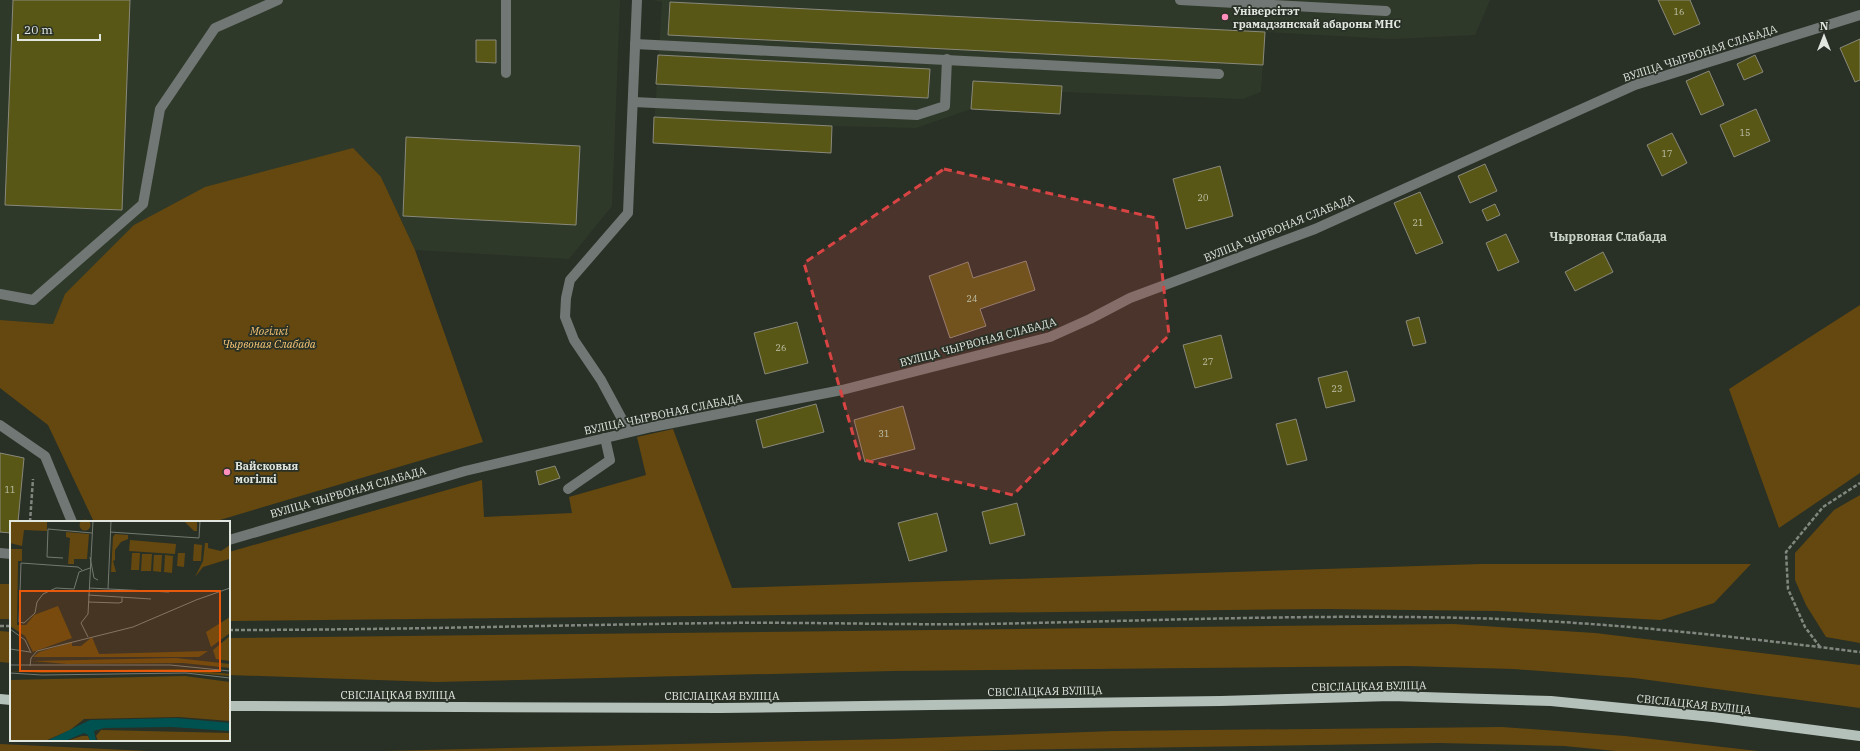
<svg xmlns="http://www.w3.org/2000/svg" width="1860" height="751" viewBox="0 0 1860 751" font-family="'IBM Plex Serif',serif">
	<style>
		.built { fill: #2f392a }
		.green { fill: #65480f }
		.building { fill: #595715; stroke: #89897c }
		.lines { fill: none; stroke-linecap: round; stroke-linejoin: round }
		.path { stroke: #81877e; stroke-width: 2.5; stroke-dasharray: 4 2; stroke-linecap: butt }
		.minor { stroke: #717774; stroke-width: 10 }
		.major { stroke: #b4c0ba; stroke-width: 10 }
		.marked { fill: #d84443; fill-opacity: 0.2; stroke: #d84443; stroke-width: 3; stroke-dasharray: 8 5; stroke-linejoin: round }
		.poi-dot { fill: #fe8ebb; stroke: #293026; stroke-width: 1.5 }
		.labels { text-anchor: middle; stroke-width: 3.5; stroke-linejoin: round; paint-order: stroke }
		.number-label { font-size: 9px; fill: #bfc2ac }
		.poi-label { font-size: 11px; font-weight: bold; fill: #e1e6df; stroke: #293026; text-anchor: start }
		.street-label { font-size: 11px; fill: #e1e6df; stroke: #293026 }
		.park-label { font-size: 11px; font-style: italic; fill: #f8c775; stroke: #293026 }
		.neighbourhood-label { font-size: 12px; font-weight: bold; fill: #c9d2c6; stroke: #293026 }
		.inset-road { fill: none; stroke: #737970; stroke-width: 1 }
		.view { fill: #e8590c; fill-opacity: 0.15; stroke: #e8590c; stroke-width: 2 }
		.inset-edge { fill: none; stroke: #e1e6df; stroke-width: 2 }
	</style>
	<rect width="100%" height="100%" fill="#293026"/>
	<g class="built">
		<polygon points="0,0 620,0 612,206 569,259 415,250 381,177 53,324 0,320"/>
		<polygon points="653,0 1490,0 1475,35 1392,39 1265,32 1261,92 1243,99 1062,92 1060,114 971,109 916,128 832,126 831,153 653,143 662,2"/>
	</g>
	<g class="green">
		<polygon points="353,148 381,177 415,250 483,442 213,522 94,522 48,425 0,388 0,320 53,324 65,294 134,225 205,187"/>
		<polygon points="1860,305 1860,473 1779,528 1729,389"/>
		<polygon points="673,429 732,588 1481,564 1751,564 1714,603 1661,620 1497,611 1326,609 229,621 229,552 482,480 484,517 572,513 569,497 646,475 637,437"/>
		<polygon points="1860,495 1860,643 1826,637 1806,605 1795,580 1795,553 1834,510"/>
		<rect x="0" y="584" width="11" height="35"/>
		<polygon points="1453,624 1595,633 1860,665 1860,708 1634,678 1514,669 1407,666 893,671 436,682 229,675 229,638"/>
		<polygon points="0,631 11,632 11,663 0,662"/>
		<polygon points="1502,727 1625,736 1758,751 1616,751 1564,746 1439,743 938,751 383,751 892,739 1114,731"/>
		<polygon points="0,744 148,751 0,751"/>
	</g>
	<g class="building">
		<polygon points="13,0 130,0 122,210 5,205"/>
		<polygon points="1658,0 1690,0 1700,24 1674,35"/>
		<polygon points="670,2 1265,32 1263,65 668,35"/>
		<polygon points="1860,39 1860,80 1855,82 1840,48"/>
		<polygon points="476,40 496,40 496,63 476,62"/>
		<polygon points="658,55 930,69 928,98 656,84"/>
		<polygon points="1755,55 1763,72 1744,80 1737,64"/>
		<polygon points="1709,71 1724,105 1701,115 1686,81"/>
		<polygon points="973,81 1062,86 1060,114 971,109"/>
		<polygon points="1756,109 1770,141 1734,157 1720,125"/>
		<polygon points="654,117 832,126 831,153 653,143"/>
		<polygon points="1672,133 1687,163 1662,176 1647,145"/>
		<polygon points="406,137 580,146 576,225 403,216"/>
		<polygon points="1485,164 1497,191 1470,203 1458,176"/>
		<polygon points="1220,166 1233,216 1186,229 1173,179"/>
		<polygon points="1420,192 1443,243 1416,254 1394,203"/>
		<polygon points="1495,204 1500,215 1487,221 1482,210"/>
		<polygon points="1506,234 1519,262 1498,271 1486,243"/>
		<polygon points="1603,252 1613,272 1575,291 1565,272"/>
		<polygon points="1026,261 1035,290 980,309 986,326 950,338 929,276 968,262 973,278"/>
		<polygon points="1419,317 1426,343 1413,346 1406,321"/>
		<polygon points="797,322 808,363 765,374 754,333"/>
		<polygon points="1221,335 1232,378 1195,388 1183,345"/>
		<polygon points="1347,371 1355,401 1326,408 1318,378"/>
		<polygon points="816,404 824,432 763,448 756,420"/>
		<polygon points="903,406 915,449 865,462 854,420"/>
		<polygon points="1296,419 1307,460 1287,465 1276,424"/>
		<polygon points="0,453 24,458 18,522 11,522 11,533 0,532"/>
		<polygon points="555,466 560,478 539,485 536,471"/>
		<polygon points="1017,503 1025,535 990,544 982,512"/>
		<polygon points="937,513 947,551 909,561 898,523"/>
	</g>
	<g class="lines">
		<g class="path">
			<polyline points="30,522 33,479"/>
			<polyline points="0,626 11,626"/>
			<path d="M229,630C393,630 557,625 721,623C809,622 896,625 984,624C1145,621 1306,614 1468,618C1599,621 1730,636 1860,652"/>
			<polyline points="1820,647 1805,627 1788,589 1786,552 1823,507 1860,483"/>
		</g>
		<g class="minor">
			<polyline points="1180,0 1386,11"/>
			<polyline points="635,44 1219,74"/>
			<polyline points="506,73 506,0"/>
			<polyline points="633,102 917,115 945,106 947,59"/>
			<polyline points="0,294 33,300 143,204 160,109 215,28 278,0"/>
			<polyline points="0,425 45,456 72,522"/>
			<polyline points="629,432 601,380 574,340 565,317 566,298 570,280 628,213 637,0"/>
			<polyline points="568,489 610,460 605,438"/>
			<polyline points="229,540 465,471 652,427 842,390 1050,337 1090,319 1130,298 1315,229 1635,85 1860,15"/>
			<polyline points="0,553 11,554"/>
		</g>
		<g class="major">
			<polyline points="0,699 11,700"/>
			<polyline points="229,706 720,708 1221,701 1391,696 1551,701 1713,717 1860,736"/>
		</g>
	</g>
	<path class="marked" d="M944,169L1156,218L1169,335L1013,495L860,459L804,263Z"/>
	<g class="poi-dot">
		<circle cx="1225" cy="17" r="4"/>
		<circle cx="227" cy="472" r="4"/>
	</g>
	<g class="labels">
		<g class="number-label">
			<text x="1679" y="15">16</text>
			<text x="1745" y="136">15</text>
			<text x="1667" y="157">17</text>
			<text x="1203" y="201">20</text>
			<text x="1418" y="226">21</text>
			<text x="972" y="302">24</text>
			<text x="781" y="351">26</text>
			<text x="1208" y="365">27</text>
			<text x="1337" y="392">23</text>
			<text x="884" y="437">31</text>
			<text x="10" y="493">11</text>
		</g>
		<g class="poi-label">
			<text x="1233" y="15">Універсітэт<tspan x="1233" dy="13">грамадзянскай абароны МНС</tspan></text>
			<text x="235" y="470">Вайсковыя<tspan x="235" dy="13">могілкі</tspan></text>
		</g>
		<g class="street-label">
			<text transform="translate(1700 53) rotate(-18)" y="4">ВУЛІЦА ЧЫРВОНАЯ СЛАБАДА</text>
			<text transform="translate(1279 228) rotate(-22)" y="4">ВУЛІЦА ЧЫРВОНАЯ СЛАБАДА</text>
			<text transform="translate(978 342) rotate(-15)" y="4">ВУЛІЦА ЧЫРВОНАЯ СЛАБАДА</text>
			<text transform="translate(663 414) rotate(-12)" y="4">ВУЛІЦА ЧЫРВОНАЯ СЛАБАДА</text>
			<text transform="translate(348 492) rotate(-16)" y="4">ВУЛІЦА ЧЫРВОНАЯ СЛАБАДА</text>
			<text transform="translate(1369 686) rotate(-1)" y="4">СВІСЛАЦКАЯ ВУЛІЦА</text>
			<text transform="translate(1045 691) rotate(-1)" y="4">СВІСЛАЦКАЯ ВУЛІЦА</text>
			<text x="398" y="699">СВІСЛАЦКАЯ ВУЛІЦА</text>
			<text x="722" y="700">СВІСЛАЦКАЯ ВУЛІЦА</text>
			<text transform="translate(1694 704) rotate(6)" y="4">СВІСЛАЦКАЯ ВУЛІЦА</text>
		</g>
		<g class="park-label">
			<text x="269" y="335">Могілкі<tspan x="269" dy="13">Чырвоная Слабада</tspan></text>
		</g>
		<g class="neighbourhood-label">
			<text x="1608" y="241">Чырвоная Слабада</text>
		</g>
	</g>
	<g transform="translate(10 521)">
		<rect width="220" height="220" fill="#293026"/>
		<path d="M69.5 4a5.5 5.5 0 1 1 11 0a5.5 5.5 0 1 1-11 0ZM0,0H37V10L14,9L12,25L0,22ZM174,0H187V10H184ZM56,11L79,13L77,38H64V43H58L60,17L56,16ZM105,13L118,14V18L111,21L105,29V39L103,40L106,51H101L103,16ZM120,19L166,23L165,33L119,30ZM195,22H198V27L211,30L220,24V40L219,38L193,46L185,56L193,40ZM184,23L192,24L191,40H183ZM0,28H12V40H8L7,104H16L24,94L48,85L62,117L23,131L15,115L0,105ZM122,32H130L129,49H121ZM168,32H175L174,46L167,45ZM132,33H142L141,50H131ZM144,34H152L151,51L143,50ZM155,34L163,35L162,52L154,51ZM220,96V112L201,126L196,111ZM220,115V140L206,138L203,129ZM82,116L89,133L198,130L189,136H23L29,131L62,121V125H71ZM166,137L220,143V147L173,142L57,143L22,140ZM172,148L220,153V155L165,150L32,152L0,150ZM175,155L220,161V200L169,196L74,198L60,209L35,220H0V159ZM91,209L220,212V220H88L86,215ZM72,215H78L80,220H57Z" fill="#65480f"/>
		<path d="M166,197L220,202V210L161,206L94,207L84,210L86,220H80L78,214L74,212L55,220H37L80,199Z" fill="#005250"/>
		<path class="inset-road" d="M100,11L189,17L190,0M80,36L84,57L88,59M53,37L37,36L38,8L82,12M72,49L68,46L11,42L9,101L14,102L25,92L27,81L33,73L46,67L64,68L69,51L80,47M79,67L159,71M98,68L101,0M78,74L141,78M78,81L109,82L112,81V76M0,108L15,119L21,132M78,116L71,102L78,93L83,0M0,128L20,131M0,144H160L220,150M20,145L21,137L27,130L123,106L186,79L220,67M0,152L32,154L176,152L220,157"/>
		<path class="view" d="M10,70H210V150H10Z"/>
		<rect width="220" height="220" class="inset-edge"/>
	</g>
	<g transform="translate(1824 36)" stroke="#293026" stroke-width="3" paint-order="stroke">
	<path d="M0-3L7 15L0 10L-7 15Z" fill="#e1e6df"/>
	<text y="-6" font-size="11" font-weight="bold" text-anchor="middle" fill="#e1e6df">N</text>
	</g>
	<path d="M18 34v6h82v-6" fill="none" stroke="#e1e6df" stroke-width="2"/>
	<text x="24" y="34" font-size="12" fill="#e1e6df" stroke="#293026" stroke-width="3" paint-order="stroke">20 m</text>
</svg>
